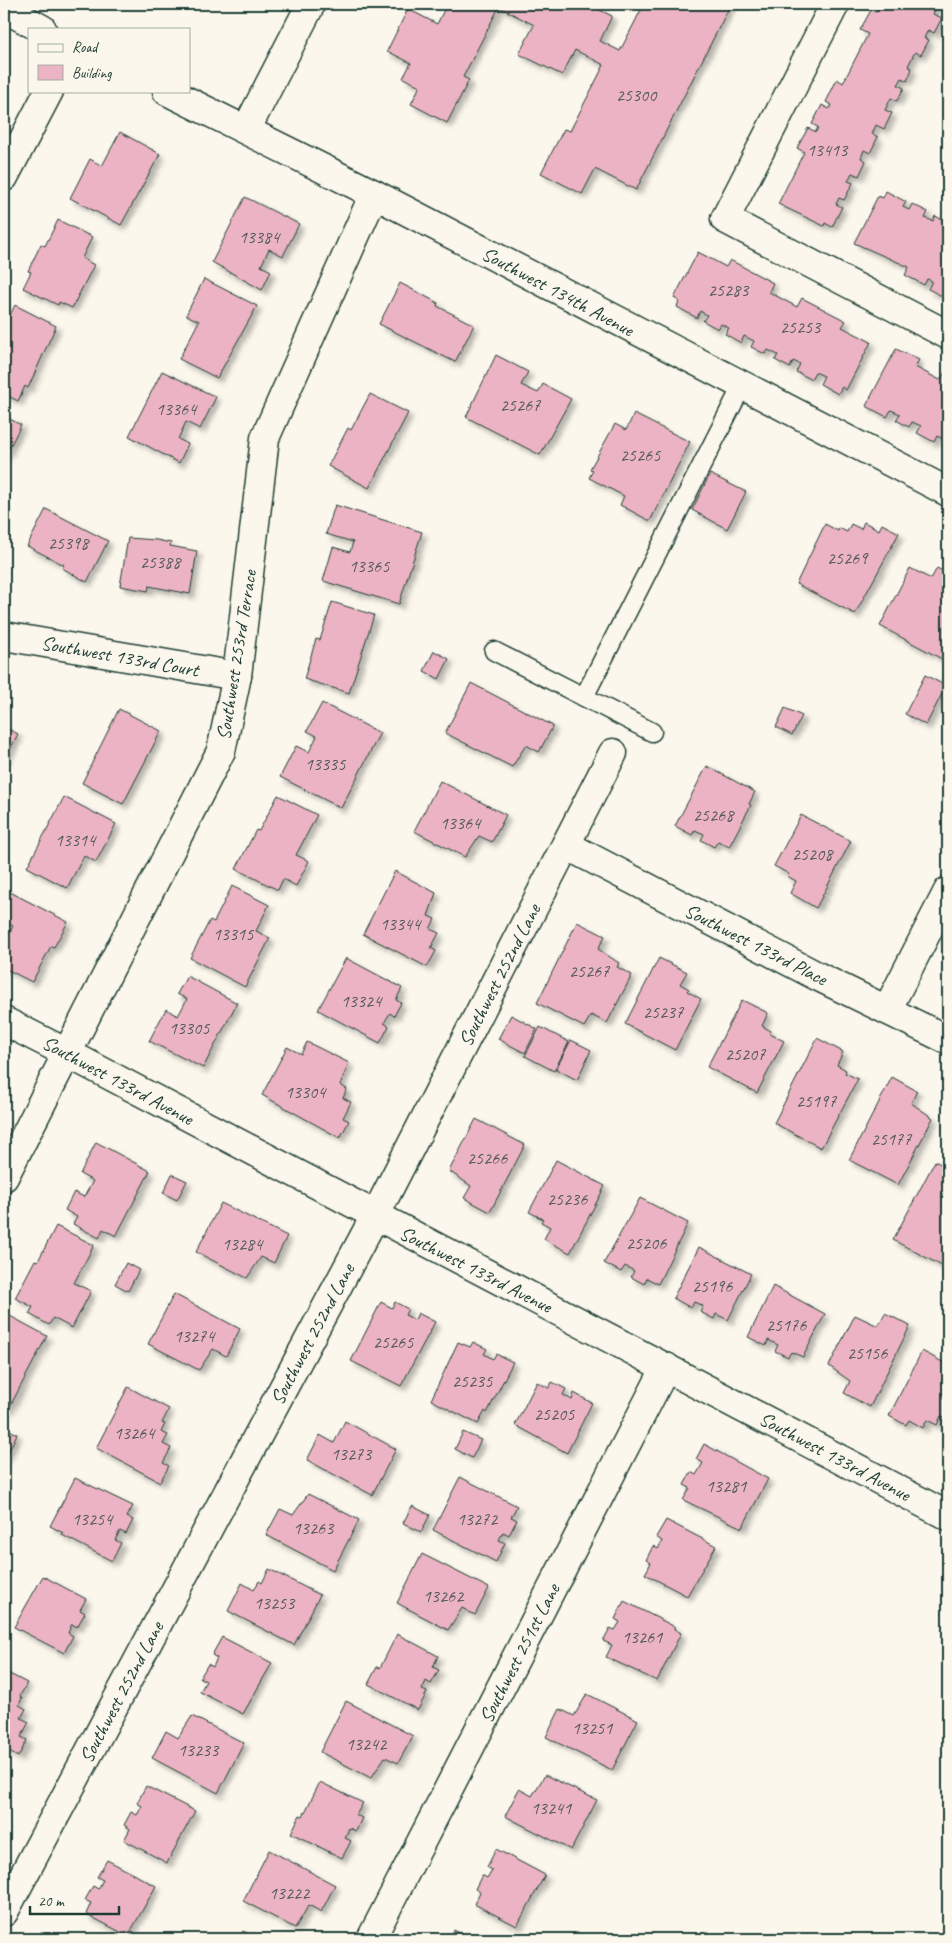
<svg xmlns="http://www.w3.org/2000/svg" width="952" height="1943" viewBox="0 0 952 1943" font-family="Caveat,sans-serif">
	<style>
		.building { fill: #ecb3c4; stroke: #1f3d34; filter: url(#shadow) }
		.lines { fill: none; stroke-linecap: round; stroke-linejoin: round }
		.service-casing { stroke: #1f3d34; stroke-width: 21 }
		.minor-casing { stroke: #1f3d34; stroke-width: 31 }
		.tertiary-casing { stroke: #1f3d34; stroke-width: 31 }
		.service { stroke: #fbf7ec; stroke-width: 18 }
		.minor { stroke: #fbf7ec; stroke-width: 28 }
		.tertiary { stroke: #fbf7ec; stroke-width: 28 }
		.labels { text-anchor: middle; stroke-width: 4.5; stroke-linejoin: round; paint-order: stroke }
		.number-label { font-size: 18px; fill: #525a58 }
		.street-label { font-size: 20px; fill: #1f3d34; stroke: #fbf7ec }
	</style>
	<defs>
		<filter id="shadow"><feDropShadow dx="4.5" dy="4.5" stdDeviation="2.5" flood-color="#0004"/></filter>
	</defs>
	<rect width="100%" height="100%" fill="#fbf7ec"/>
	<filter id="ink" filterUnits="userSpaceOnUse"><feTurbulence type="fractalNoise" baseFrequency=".02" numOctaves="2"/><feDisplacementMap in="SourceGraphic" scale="10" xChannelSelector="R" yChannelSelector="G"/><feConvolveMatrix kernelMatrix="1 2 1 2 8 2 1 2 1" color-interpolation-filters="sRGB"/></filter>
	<g filter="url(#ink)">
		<g class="building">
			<polygon points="447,4 588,4 612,16 600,41 620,51 644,4 731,4 636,190 595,169 582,194 541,173 564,129 570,131 604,65 575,50 562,75 519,54 534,25 499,7 463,77 469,80 447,123 411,104 420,86 403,78 411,63 387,51 408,9 437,24"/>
			<polygon points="875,4 948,4 946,9 938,5 933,14 942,18 934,33 928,30 924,38 929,40 921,55 915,52 908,66 912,69 907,81 902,78 898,85 904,88 897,101 891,98 885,110 892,113 884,129 876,125 872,134 878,137 870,153 864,150 861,158 866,161 859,176 852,173 848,181 853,183 844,200 839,198 836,204 842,207 832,227 825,223 824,226 778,204 804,152 797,148 808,128 816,132 818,127 812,124 822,105 829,109 832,105 826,102 837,79 843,83 868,34 860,30 871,10 876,12 879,6"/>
			<polygon points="120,132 160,154 121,225 70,198 90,159 102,166"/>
			<polygon points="886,191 906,202 903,207 909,210 912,204 928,212 925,218 933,221 935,216 948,222 948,299 928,289 932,281 927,279 924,285 905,275 909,267 854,243 878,196 883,198"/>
			<polygon points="245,197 299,224 283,256 269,249 261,266 271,271 262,290 212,262"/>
			<polygon points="58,220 92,237 82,258 94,265 72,308 59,302 58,305 23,288 31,272 28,271 41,244 45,246"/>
			<polygon points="698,252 726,267 730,260 773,283 769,292 797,307 802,298 846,321 842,327 871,342 846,390 842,387 838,394 820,384 824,376 815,372 811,379 796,372 800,364 793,361 790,368 775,360 778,355 768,350 765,354 751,347 754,341 744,336 741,343 725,334 729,328 721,324 718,329 703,321 707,315 700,311 697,318 677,307 679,301 674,298"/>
			<polygon points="204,279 257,306 217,378 179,359 199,321 186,315"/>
			<polygon points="400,283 438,303 437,306 474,325 455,362 379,324"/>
			<polygon points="15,305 56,326 28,388 25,386 18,401 4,394 4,343 6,339 4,338 4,327"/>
			<polygon points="896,349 919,360 915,367 940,380 945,372 948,374 948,450 942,446 945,440 937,436 934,442 917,433 921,426 912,422 909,427 896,420 900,414 891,410 887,417 866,406"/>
			<polygon points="496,355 528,372 521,385 538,393 543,384 571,399 540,455 466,417"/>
			<polygon points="162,371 216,397 200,429 186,422 178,439 188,444 179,463 129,436"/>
			<polygon points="370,394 408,413 369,488 328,466 348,428 351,430"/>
			<polygon points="634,414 690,442 650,521 620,505 624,496 589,478 593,470 590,469 615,424 626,430"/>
			<polygon points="4,416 21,425 4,458"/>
			<polygon points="710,474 746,492 727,529 692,510"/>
			<polygon points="335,505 422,532 399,604 323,581 333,547 350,552 353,542 326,534"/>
			<polygon points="46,509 108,541 87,582 62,568 64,565 27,546"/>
			<polygon points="864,522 879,530 882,524 899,533 855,614 796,584 825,524 838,531 839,528 847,532 851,524 861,529"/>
			<polygon points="128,538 157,540 171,543 170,546 197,551 190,594 149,586 148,591 120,586"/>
			<polygon points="910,568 931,579 937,568 946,573 948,569 948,646 942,659 880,626"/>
			<polygon points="332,602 374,615 349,693 304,679 316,639 320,640"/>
			<polygon points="434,651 449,659 439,679 424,671"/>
			<polygon points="925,675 946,686 926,725 905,714"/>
			<polygon points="471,683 553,726 539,752 526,745 512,767 445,733"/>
			<polygon points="322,703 380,733 341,808 280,777 296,746 309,752 317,736 307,731"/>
			<polygon points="785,708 802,716 792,735 776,727"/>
			<polygon points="119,709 161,731 123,804 82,783"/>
			<polygon points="4,727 18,734 4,761"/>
			<polygon points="707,766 755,792 749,804 751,805 729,847 718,841 714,847 701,840 704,834 695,830 692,835 675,826"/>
			<polygon points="440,781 506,815 492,842 479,836 465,857 414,831"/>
			<polygon points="278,795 317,815 296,855 309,861 296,886 283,879 278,890 236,869 256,830 259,831"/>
			<polygon points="64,797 116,824 96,862 84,856 67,888 27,867"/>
			<polygon points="801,815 851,841 816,908 790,893 796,881 787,876 789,874 774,866"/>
			<polygon points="395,871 436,893 428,916 435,919 430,929 439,933 431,948 436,951 427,967 363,934"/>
			<polygon points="232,886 269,905 256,931 270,938 245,987 190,958 210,920 214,922"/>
			<polygon points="10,892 68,922 54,947 51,946 32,982 4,968 4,945 13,926 4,921 4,904"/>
			<polygon points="577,922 605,936 598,949 619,963 617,967 632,975 607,1023 591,1015 584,1027 537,1003"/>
			<polygon points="346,958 402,988 396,1000 401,1003 394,1016 390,1013 384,1023 389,1026 380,1043 318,1010"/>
			<polygon points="659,958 687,972 680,984 689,989 687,991 701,999 675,1050 625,1024"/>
			<polygon points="187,976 237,1003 203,1068 149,1041 166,1009 178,1016 187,999 177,994"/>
			<polygon points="742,1000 768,1013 762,1026 771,1031 770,1034 784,1041 757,1093 707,1067"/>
			<polygon points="511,1015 537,1029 525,1053 498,1039"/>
			<polygon points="540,1027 569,1042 554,1071 525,1056"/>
			<polygon points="817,1038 843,1052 837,1065 846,1070 845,1073 858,1079 821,1148 774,1123"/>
			<polygon points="571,1040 591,1050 577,1080 556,1069"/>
			<polygon points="307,1042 349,1063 340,1085 347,1089 343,1098 351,1102 343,1118 349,1121 340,1138 262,1095 287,1047 301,1054"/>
			<polygon points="892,1077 917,1091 911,1103 933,1118 898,1185 849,1160"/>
			<polygon points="476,1119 525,1145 490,1212 464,1198 471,1186 449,1171"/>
			<polygon points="96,1142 150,1171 116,1236 103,1229 99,1238 73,1224 77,1217 65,1210 74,1192 84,1197 93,1181 80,1174"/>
			<polygon points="556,1160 605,1186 570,1253 544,1239 550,1227 541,1222 543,1219 529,1212"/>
			<polygon points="935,1161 948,1168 948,1254 942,1266 893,1240"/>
			<polygon points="172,1174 187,1181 177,1200 163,1193"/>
			<polygon points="640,1198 688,1223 658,1284 647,1278 644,1284 631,1277 634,1271 625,1266 621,1272 604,1263"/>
			<polygon points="221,1203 287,1236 274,1263 261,1257 247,1278 196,1252"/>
			<polygon points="56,1226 94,1245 74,1283 91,1291 72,1328 53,1318 49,1325 29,1314 33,1307 15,1298 35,1260 38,1261"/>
			<polygon points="699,1247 751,1274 728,1320 716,1314 714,1319 700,1312 703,1306 694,1302 691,1308 673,1298"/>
			<polygon points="126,1263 139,1270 128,1291 115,1284"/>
			<polygon points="773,1286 825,1314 803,1357 791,1352 788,1357 775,1351 778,1345 768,1340 766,1346 748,1337"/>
			<polygon points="174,1294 240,1329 226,1356 213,1349 199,1370 148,1344"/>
			<polygon points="381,1302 392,1308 395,1302 408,1309 405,1315 415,1320 418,1313 435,1322 401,1386 351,1361"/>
			<polygon points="885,1313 910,1326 870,1407 844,1393 850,1381 829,1366 855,1315 878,1326"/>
			<polygon points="10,1316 47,1336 8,1410 4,1407 4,1327"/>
			<polygon points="458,1342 470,1347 473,1342 487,1349 484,1354 493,1359 496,1354 513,1362 487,1413 485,1411 478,1424 431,1400"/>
			<polygon points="922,1351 948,1365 948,1420 941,1416 937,1425 927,1420 923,1428 909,1420 906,1425 889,1416"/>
			<polygon points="537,1382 549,1388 552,1382 566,1389 563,1395 572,1400 574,1393 592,1403 567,1453 515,1425"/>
			<polygon points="128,1387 169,1409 162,1423 165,1424 161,1432 168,1435 163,1444 171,1448 163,1463 169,1466 160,1482 96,1448"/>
			<polygon points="345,1421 396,1449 372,1495 307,1460 320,1435 334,1443"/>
			<polygon points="4,1427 17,1434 4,1461"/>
			<polygon points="463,1432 481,1440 472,1458 455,1449"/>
			<polygon points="704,1444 768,1479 742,1528 683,1500 690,1488 684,1485 691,1472 696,1475 703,1463 696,1459"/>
			<polygon points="460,1477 517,1506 511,1517 517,1520 509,1535 503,1532 499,1540 505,1543 496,1562 433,1530"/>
			<polygon points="75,1478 133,1506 127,1517 133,1520 126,1534 120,1531 115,1540 121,1543 112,1561 62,1535 63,1533 50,1526"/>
			<polygon points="308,1494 359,1520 333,1570 266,1535 280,1509 293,1515"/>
			<polygon points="412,1506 430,1515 421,1532 403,1523"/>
			<polygon points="666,1520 716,1546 687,1596 645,1574 651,1563 646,1560 653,1546 658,1549 662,1541 656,1537"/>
			<polygon points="422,1554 489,1588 475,1615 462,1608 448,1630 397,1603"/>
			<polygon points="269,1569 320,1595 294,1645 228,1611 242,1583 254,1590 259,1581 262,1583"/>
			<polygon points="43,1576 86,1599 80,1610 85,1613 77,1627 72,1624 68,1633 73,1636 64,1653 14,1627"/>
			<polygon points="624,1601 675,1627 674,1629 681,1633 657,1681 606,1657 612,1645 603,1641 610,1628 615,1630 620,1622 615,1619"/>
			<polygon points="397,1634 438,1656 433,1667 439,1670 431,1684 426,1681 422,1690 427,1692 418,1710 368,1684 377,1667 380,1668"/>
			<polygon points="222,1637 272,1663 243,1714 200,1692 206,1681 200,1678 208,1664 213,1667 217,1658 212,1655"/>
			<polygon points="4,1671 27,1683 20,1696 22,1698 19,1705 26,1709 21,1718 29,1722 21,1737 27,1740 18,1757 4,1749"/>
			<polygon points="587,1694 638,1720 612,1770 546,1737 560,1709 574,1716"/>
			<polygon points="346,1701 413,1736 398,1763 385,1757 371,1778 320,1752"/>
			<polygon points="192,1716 244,1743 218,1793 152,1758 166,1731 178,1738"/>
			<polygon points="545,1775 597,1800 571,1850 505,1816 519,1789 532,1796"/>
			<polygon points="320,1782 363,1803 356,1815 362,1818 356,1831 349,1828 345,1838 351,1841 342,1858 291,1833 300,1815 303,1816"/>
			<polygon points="146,1786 195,1811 167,1863 124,1840 130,1829 124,1825 131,1812 137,1815 142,1806 137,1803"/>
			<polygon points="496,1849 545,1875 517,1926 474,1904 480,1892 475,1889 482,1875 487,1878 492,1870 487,1867"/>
			<polygon points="269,1850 335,1885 321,1912 309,1905 295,1928 243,1901"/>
			<polygon points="107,1860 156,1886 128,1936 86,1914 91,1903 85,1900 93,1886 98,1889 103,1880 97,1877"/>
			<polygon points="454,1930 471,1939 449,1939"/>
			<polygon points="243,1931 259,1939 238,1939"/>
		</g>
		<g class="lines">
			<g class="service-casing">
				<g id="service">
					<polyline points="494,651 584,697"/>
					<polyline points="652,732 584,697 742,386"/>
				</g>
			</g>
			<g class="minor-casing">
				<g id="minor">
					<polyline points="835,4 725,219 948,335"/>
					<polyline points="246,130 311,4"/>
					<polyline points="4,177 49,91"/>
					<polyline points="4,636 237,676"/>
					<polyline points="566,845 817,976 948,1040"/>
					<polyline points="887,1010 948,891"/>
					<polyline points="4,1021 67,1053 948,1516"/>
					<polyline points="4,1177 221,751 237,676 265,438 374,194"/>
					<polyline points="4,1912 375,1216 613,753"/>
					<polyline points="371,1939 666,1367"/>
				</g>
			</g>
			<g class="tertiary-casing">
				<g id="tertiary">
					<polyline points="4,8 42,29"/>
					<polyline points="167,91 374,194 948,492"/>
				</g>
			</g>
			<use href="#service" class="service"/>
			<use href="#minor" class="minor"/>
			<use href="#tertiary" class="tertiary"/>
		</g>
	</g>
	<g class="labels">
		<g class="number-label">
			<text x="636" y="101">25300</text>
			<text x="827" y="156">13413</text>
			<text x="259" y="243">13384</text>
			<text x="728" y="296">25283</text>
			<text x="800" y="333">25253</text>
			<text x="520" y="411">25267</text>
			<text x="176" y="415">13364</text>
			<text x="640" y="461">25265</text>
			<text x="68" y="549">25398</text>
			<text x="847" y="564">25269</text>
			<text x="160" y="568">25388</text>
			<text x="369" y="572">13365</text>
			<text x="325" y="770">13335</text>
			<text x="713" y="821">25268</text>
			<text x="460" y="829">13364</text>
			<text x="75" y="846">13314</text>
			<text x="812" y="860">25208</text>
			<text x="400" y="930">13344</text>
			<text x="233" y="940">13315</text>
			<text x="589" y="977">25267</text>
			<text x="361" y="1007">13324</text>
			<text x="663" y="1018">25237</text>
			<text x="189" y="1034">13305</text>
			<text x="745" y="1060">25207</text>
			<text x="305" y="1098">13304</text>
			<text x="816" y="1107">25197</text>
			<text x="891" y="1145">25177</text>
			<text x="487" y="1164">25266</text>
			<text x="567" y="1205">25236</text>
			<text x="646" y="1249">25206</text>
			<text x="242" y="1250">13284</text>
			<text x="712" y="1292">25196</text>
			<text x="786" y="1331">25176</text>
			<text x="194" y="1342">13274</text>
			<text x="393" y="1348">25265</text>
			<text x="867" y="1359">25156</text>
			<text x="472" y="1387">25235</text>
			<text x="554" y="1420">25205</text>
			<text x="134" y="1439">13264</text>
			<text x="351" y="1460">13273</text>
			<text x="726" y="1492">13281</text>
			<text x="92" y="1525">13254</text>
			<text x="477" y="1525">13272</text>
			<text x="313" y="1534">13263</text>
			<text x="443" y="1602">13262</text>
			<text x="274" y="1609">13253</text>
			<text x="642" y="1643">13261</text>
			<text x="592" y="1734">13251</text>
			<text x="366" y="1750">13242</text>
			<text x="198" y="1756">13233</text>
			<text x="551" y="1814">13241</text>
			<text x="289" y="1899">13222</text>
		</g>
		<g class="street-label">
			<text transform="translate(558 291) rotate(28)" y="7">Southwest 134th Avenue</text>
			<text transform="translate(236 655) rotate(-81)" y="7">Southwest 253rd Terrace</text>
			<text transform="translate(120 656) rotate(10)" y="7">Southwest 133rd Court</text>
			<text transform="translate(756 944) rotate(27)" y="7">Southwest 133rd Place</text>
			<text transform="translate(499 975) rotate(-63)" y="7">Southwest 252nd Lane</text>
			<text transform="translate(118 1080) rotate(28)" y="7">Southwest 133rd Avenue</text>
			<text transform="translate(476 1269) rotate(27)" y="7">Southwest 133rd Avenue</text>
			<text transform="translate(312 1334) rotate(-62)" y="7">Southwest 252nd Lane</text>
			<text transform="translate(835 1456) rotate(28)" y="7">Southwest 133rd Avenue</text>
			<text transform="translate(519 1653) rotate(-63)" y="7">Southwest 251st Lane</text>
			<text transform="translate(121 1692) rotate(-62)" y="7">Southwest 252nd Lane</text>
		</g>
	</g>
	<rect width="952" height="1943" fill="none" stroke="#fbf7ec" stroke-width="20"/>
	<rect x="10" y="10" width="932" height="1923" fill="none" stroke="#1f3d34" stroke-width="2" filter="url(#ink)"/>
	<rect x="28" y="28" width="162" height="65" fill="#fbf7ec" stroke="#a3ada2"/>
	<rect x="38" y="44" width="25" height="8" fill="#fbf7ec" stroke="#a3ada2"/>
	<text x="72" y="52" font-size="15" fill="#1f3d34">Road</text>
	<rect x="38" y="65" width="25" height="15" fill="#ecb3c4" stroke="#a3ada2"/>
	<text x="72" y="78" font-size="15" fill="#1f3d34">Building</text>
	<path d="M30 1906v8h89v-8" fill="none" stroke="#1f3d34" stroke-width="2.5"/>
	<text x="38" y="1906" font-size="15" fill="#1f3d34" stroke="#fbf7ec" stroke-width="4" paint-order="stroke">20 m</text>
</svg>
